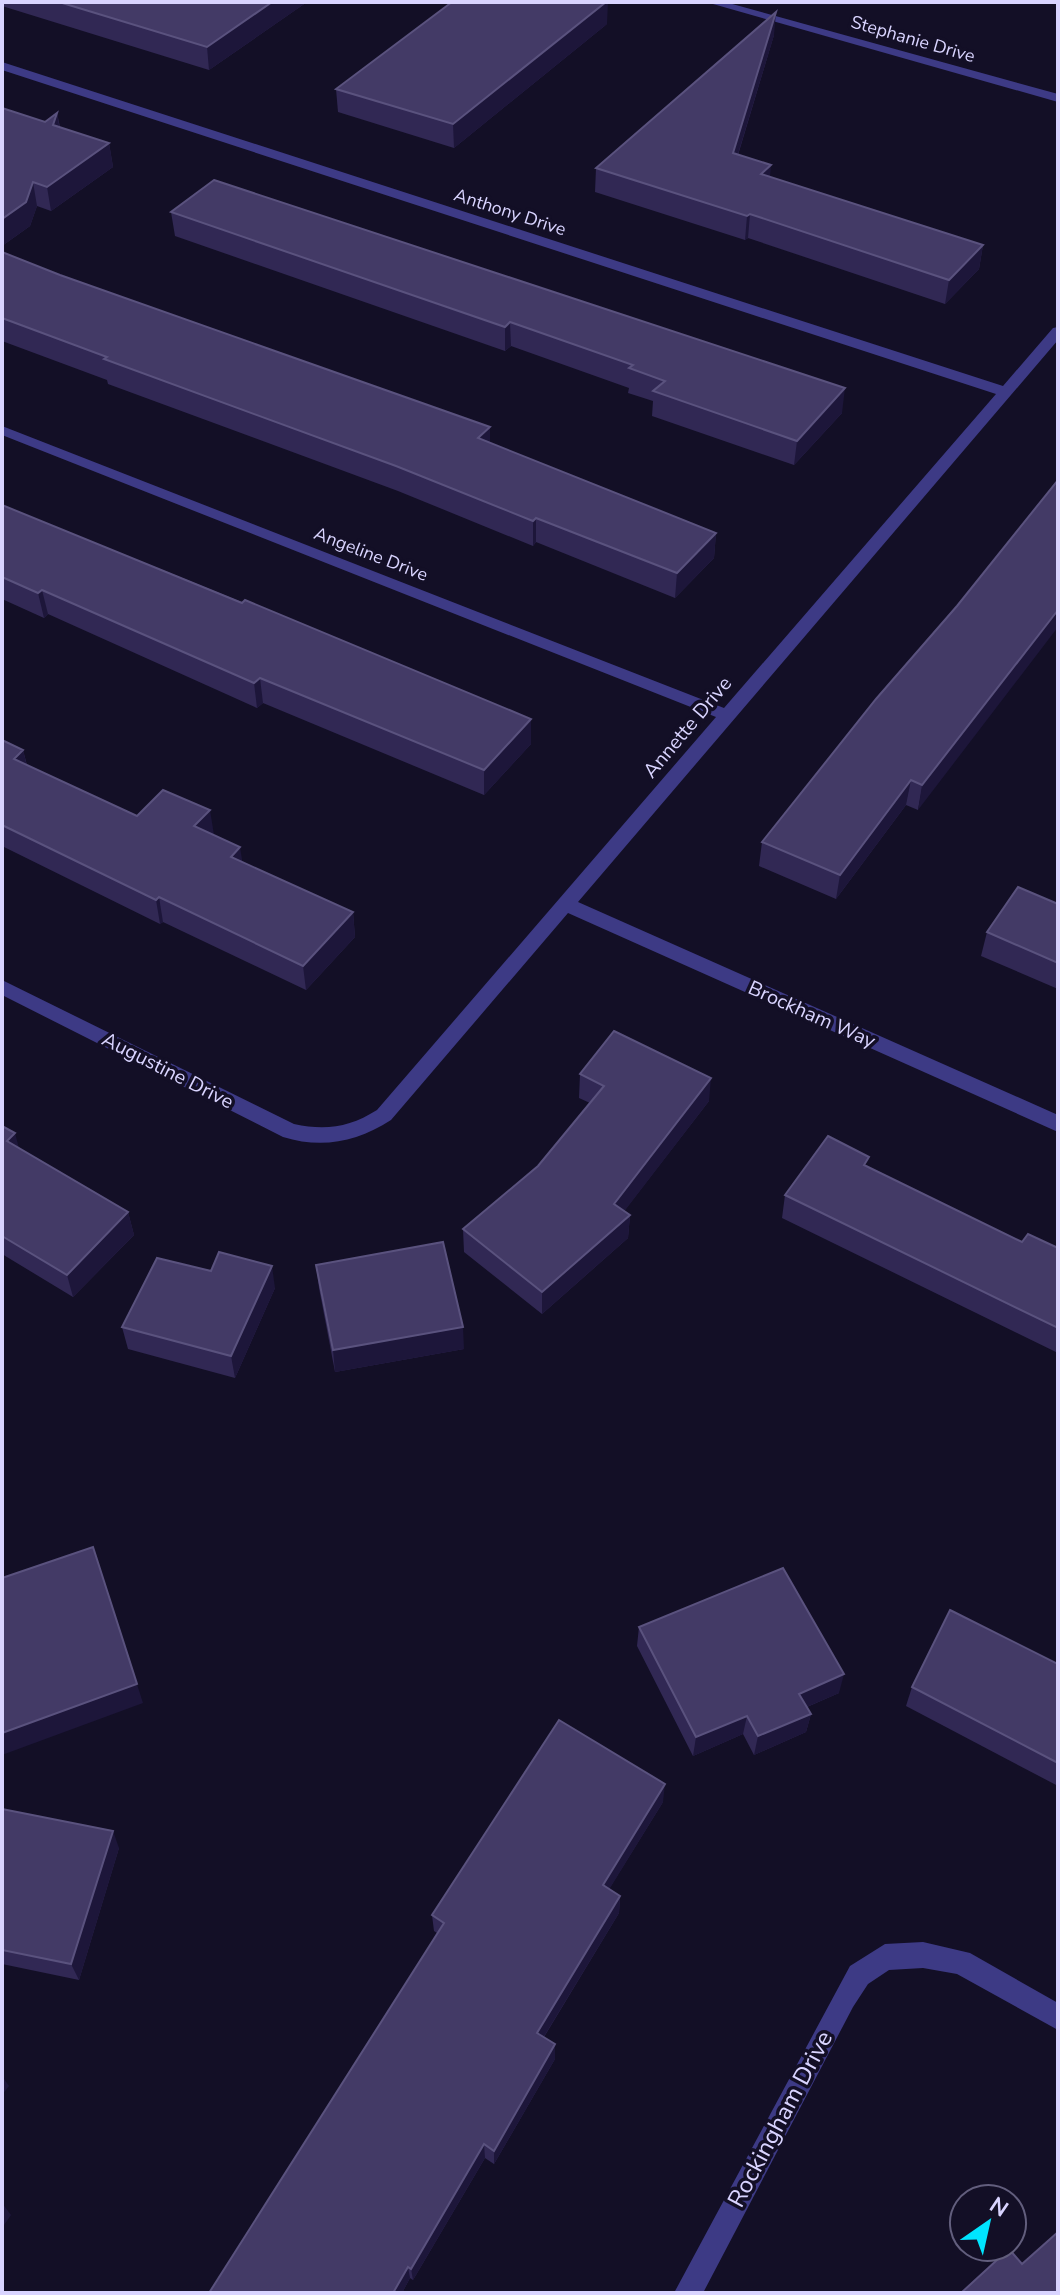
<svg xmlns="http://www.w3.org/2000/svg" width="1060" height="2295" viewBox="0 0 1060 2295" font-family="'Nunito Sans',sans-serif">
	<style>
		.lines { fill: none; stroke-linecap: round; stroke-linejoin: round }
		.minor { fill: #3d3a85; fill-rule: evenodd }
		.wall { fill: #312854 }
		.shaded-wall { fill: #1d163a }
		.building { fill: #433a66; stroke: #5a527e; stroke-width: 2 }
		.labels { text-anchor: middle; stroke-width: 7; stroke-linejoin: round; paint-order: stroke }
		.far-street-label { font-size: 18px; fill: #d9d4ff; stroke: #130f26 }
		.street-label { font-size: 20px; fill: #d9d4ff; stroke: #130f26 }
		.near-street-label { font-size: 24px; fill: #d9d4ff; stroke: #130f26 }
	</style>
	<rect width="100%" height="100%" fill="#130f26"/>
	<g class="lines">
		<g class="minor">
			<polygon points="706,2 725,2 1058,94 1058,102"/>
			<path d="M2,62L1003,386L1053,328L1058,327V340L578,902L1058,1115V1132L568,913L391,1120C357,1142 322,1149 283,1137L2,995V980L294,1124C326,1131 350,1127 377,1110L716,717L2,435V426L724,708L996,394L2,70Z"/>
			<polygon points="923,1942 970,1953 1058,2003 1058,2030 957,1974 923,1968 889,1970 868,1984 853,2007 703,2293 674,2293 850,1966 885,1944"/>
		</g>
	</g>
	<g class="wall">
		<polygon points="2,2 307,2 209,70 2,6"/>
		<polygon points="607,24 454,148 338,112 336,89"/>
		<polygon points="774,35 738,155 770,177 983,245 979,269 945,304 748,238 745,240 595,192 596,168"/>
		<polygon points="57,113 60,127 109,143 113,167 51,211 37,206 30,226 2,246 45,122"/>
		<polygon points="171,212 842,413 794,465 652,416 653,401 628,393 629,388 511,346 505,351 175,236"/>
		<polygon points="2,252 490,443 716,533 714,558 675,598 536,542 533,546 398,491 108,384 107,380 2,341"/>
		<polygon points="2,505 531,719 531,744 484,795 263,703 257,708 48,614 44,618 2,599"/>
		<polygon points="957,606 918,810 906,805 836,899 759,866 762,842"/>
		<polygon points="2,735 3,741 23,750 27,765 137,816 213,835 242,862 353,912 355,937 306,990 163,922 160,924 2,846"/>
		<polygon points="1058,904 1058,989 981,956 987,932"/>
		<polygon points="580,1074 709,1101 624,1211 630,1215 628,1238 542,1314 464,1252 463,1229 538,1166 590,1103 579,1098"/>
		<polygon points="2,1126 19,1148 128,1212 134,1235 73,1297 2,1254"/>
		<polygon points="868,1167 1022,1242 1058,1248 1058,1353 782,1218 785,1195"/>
		<polygon points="316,1265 464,1349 335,1372 319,1288"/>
		<polygon points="211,1271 275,1288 235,1378 128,1349 122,1327"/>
		<polygon points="639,1627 839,1693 807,1707 811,1714 806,1732 754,1755 743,1734 693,1756 637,1646"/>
		<polygon points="1058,1664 1058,1786 906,1706 912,1687"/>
		<polygon points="663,1802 609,1889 620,1896 619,1913 544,2037 555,2059 494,2164 485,2158 413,2280 410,2278 402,2293 437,1933 434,1931 432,1915"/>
		<polygon points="2,1809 119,1848 79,1980 2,1964"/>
	</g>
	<g class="shaded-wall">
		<polygon points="272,2 307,2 209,70 207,47"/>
		<polygon points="606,2 608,2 607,24 454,148 453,124"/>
		<polygon points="776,12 774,35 731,177 733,153"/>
		<polygon points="57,113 61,137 53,125"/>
		<polygon points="109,143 113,167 51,211 47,187"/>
		<polygon points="771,165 769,189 761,174"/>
		<polygon points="33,182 37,206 30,226 2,246 2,219"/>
		<polygon points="750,214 748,238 745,240 747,216"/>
		<polygon points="983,245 979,269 945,304 949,280"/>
		<polygon points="510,322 511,346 505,351 505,327"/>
		<polygon points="845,388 842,413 794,465 797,441"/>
		<polygon points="490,427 490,451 478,438"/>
		<polygon points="536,518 536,542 533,546 533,521"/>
		<polygon points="716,533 714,558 675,598 677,573"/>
		<polygon points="42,590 48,614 44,618 38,593"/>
		<polygon points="1058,610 1058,627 918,810 922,785"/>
		<polygon points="260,678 263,703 257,708 254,683"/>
		<polygon points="531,719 531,744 484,795 484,770"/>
		<polygon points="23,750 29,775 14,759"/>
		<polygon points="911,780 906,805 836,899 840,875"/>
		<polygon points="210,810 214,835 194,826"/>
		<polygon points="240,847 244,872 231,857"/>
		<polygon points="159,897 163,922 160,924 156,900"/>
		<polygon points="353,912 355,937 306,990 303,966"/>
		<polygon points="711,1078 709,1101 613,1226 614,1204"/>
		<polygon points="15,1133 21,1156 7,1141"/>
		<polygon points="128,1212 134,1235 73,1297 67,1275"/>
		<polygon points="630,1215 628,1238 542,1314 542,1292"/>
		<polygon points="272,1266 275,1288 235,1378 231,1356"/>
		<polygon points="463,1327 464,1349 335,1372 333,1350"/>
		<polygon points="93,1547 143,1703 2,1755 2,1733"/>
		<polygon points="844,1674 839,1693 795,1712 799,1694"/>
		<polygon points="811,1714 806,1732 754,1755 758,1736"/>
		<polygon points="747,1716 743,1734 693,1756 696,1737"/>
		<polygon points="665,1784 663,1802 602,1901 603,1885"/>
		<polygon points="113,1831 119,1848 79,1980 71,1964"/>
		<polygon points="620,1896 619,1913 537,2048 537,2033"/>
		<polygon points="555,2044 555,2059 494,2164 494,2151"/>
		<polygon points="2,2076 9,2086 2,2095"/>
		<polygon points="484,2144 485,2158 413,2280 411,2269"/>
		<polygon points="2,2203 11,2215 2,2228"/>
		<polygon points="408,2267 410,2278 402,2293 393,2293"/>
	</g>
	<g class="building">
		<polygon points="59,2 272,2 207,47"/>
		<polygon points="452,2 606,2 453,124 336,89"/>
		<polygon points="776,12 733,153 771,165 761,174 983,245 949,280 750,214 747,216 596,168"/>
		<polygon points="2,108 45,122 57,113 53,125 109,143 47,187 33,182 26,202 2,219"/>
		<polygon points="214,180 845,388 797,441 653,391 665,381 629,368 633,365 510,322 505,327 171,212"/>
		<polygon points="2,252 60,275 490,427 478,438 716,533 677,573 536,518 533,521 396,466 104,359 107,357 2,318"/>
		<polygon points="1058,480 1058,610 922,785 911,780 840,875 762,842 876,699 957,606"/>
		<polygon points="2,505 242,603 245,600 531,719 484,770 260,678 254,683 42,590 38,593 2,577"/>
		<polygon points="2,740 23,750 14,759 137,816 163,790 210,810 194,826 240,847 231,857 353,912 303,966 159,897 156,900 2,825"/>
		<polygon points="1018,887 1058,904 1058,963 987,932"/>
		<polygon points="614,1031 711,1078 614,1204 630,1215 542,1292 463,1229 538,1166 604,1086 580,1074"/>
		<polygon points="2,1126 15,1133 7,1141 128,1212 67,1275 2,1236"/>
		<polygon points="828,1136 869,1157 864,1165 1022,1242 1028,1234 1058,1248 1058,1328 785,1195"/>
		<polygon points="443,1242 463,1327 333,1350 316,1265"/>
		<polygon points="219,1252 272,1266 231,1356 122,1327 157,1258 211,1271"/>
		<polygon points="93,1547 137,1684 2,1733 2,1578"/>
		<polygon points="783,1568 844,1674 799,1694 811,1714 758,1736 747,1716 696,1737 639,1627"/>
		<polygon points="950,1610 1058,1664 1058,1763 912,1687"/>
		<polygon points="559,1720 665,1784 603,1885 620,1896 537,2033 555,2044 494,2151 484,2144 411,2269 408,2267 393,2293 209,2293 444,1923 432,1915"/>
		<polygon points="2,1809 113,1831 71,1964 2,1950"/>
		<polygon points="1058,2232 1058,2293 961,2293 1009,2249 1022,2264"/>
	</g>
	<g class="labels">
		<g class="far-street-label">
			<text transform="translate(913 39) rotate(16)" y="6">Stephanie Drive</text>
			<text transform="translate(510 212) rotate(18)" y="6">Anthony Drive</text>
			<text transform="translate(371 554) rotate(21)" y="6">Angeline Drive</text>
		</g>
		<g class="street-label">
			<text transform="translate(687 727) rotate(-50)" y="7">Annette Drive</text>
			<text transform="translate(812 1014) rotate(24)" y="7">Brockham Way</text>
			<text transform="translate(168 1070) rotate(27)" y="7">Augustine Drive</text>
		</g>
		<g class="near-street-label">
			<text transform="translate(780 2119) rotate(-62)" y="8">Rockingham Drive</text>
		</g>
	</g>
	<rect width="1060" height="2295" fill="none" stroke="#d9d4ff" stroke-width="8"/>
	<g transform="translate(988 2223) rotate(34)"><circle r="38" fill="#130f26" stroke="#625e7d" stroke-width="2"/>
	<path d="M0-6L14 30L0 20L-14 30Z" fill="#00e5ff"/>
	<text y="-12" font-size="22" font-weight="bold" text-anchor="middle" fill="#d9d4ff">N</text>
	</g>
</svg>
